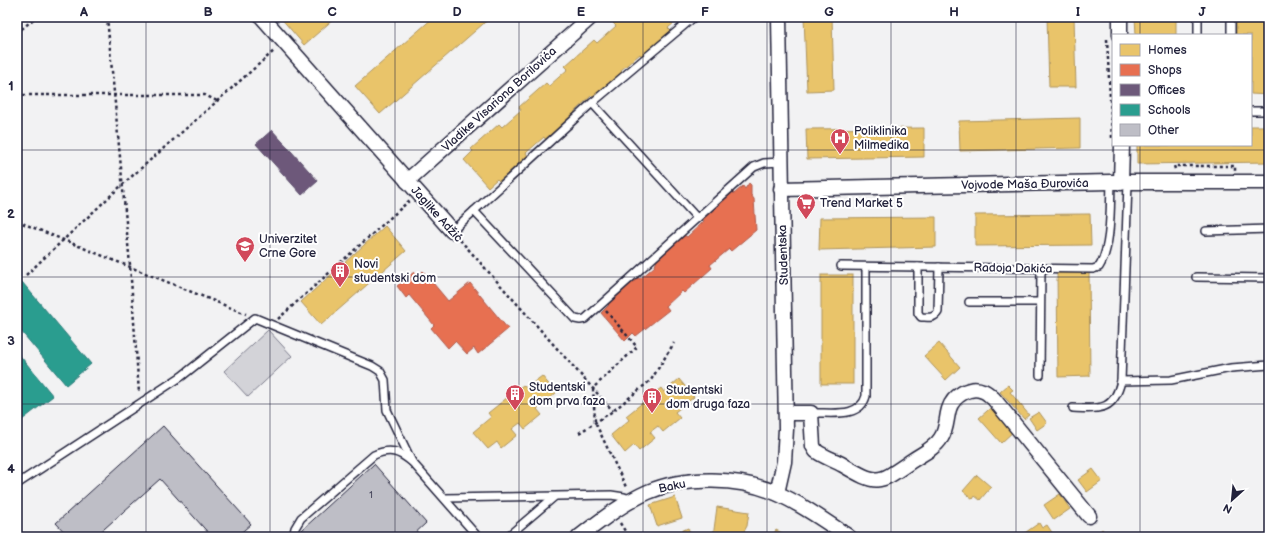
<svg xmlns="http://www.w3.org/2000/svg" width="1286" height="554" viewBox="0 0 1286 554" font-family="'Balsamiq Sans',sans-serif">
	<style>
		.green { fill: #d3d3d8; stroke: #7a7a8a }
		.homes { fill: #e9c46a; stroke: #ad935c }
		.shops { fill: #e76f51; stroke: #ac584a }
		.offices { fill: #6d597a; stroke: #564867 }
		.schools { fill: #2a9d8f; stroke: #287876 }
		.building { fill: #bebec6; stroke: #22223b }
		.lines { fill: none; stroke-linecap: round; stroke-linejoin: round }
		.lane-casing { stroke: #22223b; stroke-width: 10 }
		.street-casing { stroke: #22223b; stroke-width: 17 }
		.path { stroke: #22223b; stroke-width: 2.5; stroke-dasharray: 3 3; stroke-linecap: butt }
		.lane { stroke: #fff; stroke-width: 7 }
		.street { stroke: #fff; stroke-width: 14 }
		.grid { fill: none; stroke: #22223b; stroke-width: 1; stroke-opacity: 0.55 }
		.labels { text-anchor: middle; stroke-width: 4; stroke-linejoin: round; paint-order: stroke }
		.number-label { font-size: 10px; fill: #49495e }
		.street-label { font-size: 12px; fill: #22223b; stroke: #fff }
		.poi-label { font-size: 12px; fill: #22223b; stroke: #fff; text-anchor: start }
		.neatline { fill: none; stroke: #22223b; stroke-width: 1.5 }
		.grid-label { font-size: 13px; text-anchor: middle; font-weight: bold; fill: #22223b }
	</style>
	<rect width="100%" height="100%" fill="#f2f2f3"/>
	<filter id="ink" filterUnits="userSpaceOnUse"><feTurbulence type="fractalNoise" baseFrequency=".025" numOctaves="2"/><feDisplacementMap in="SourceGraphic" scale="8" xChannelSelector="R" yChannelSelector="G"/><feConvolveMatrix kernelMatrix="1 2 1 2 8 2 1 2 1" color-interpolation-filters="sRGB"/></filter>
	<g filter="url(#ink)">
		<polygon class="green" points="268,330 292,356 248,397 224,371"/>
		<g class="homes">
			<polygon points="280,17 336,17 304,45"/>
			<polygon points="434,17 491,17 380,114 355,86"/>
			<polygon points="620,17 681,17 668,28 671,31 642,57 640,54 621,70 623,73 595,98 592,95 574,112 576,113 546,140 544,137 526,153 528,156 499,181 497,179 488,187 464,160 473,151 471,149 499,124 502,127 521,110 519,107 546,83 549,86 568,69 565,66 594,40 597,43 616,26 613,23"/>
			<polygon points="804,17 832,17 834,90 807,91"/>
			<polygon points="1047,17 1074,17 1076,87 1049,87"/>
			<polygon points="1135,17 1176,17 1176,35 1136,35"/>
			<polygon points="1236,17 1269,17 1269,95 1251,94 1251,35 1236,35"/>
			<polygon points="1080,118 1080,148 960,151 959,121"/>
			<polygon points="1251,126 1269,126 1269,162 1137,164 1137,145 1251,145"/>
			<polygon points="924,128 924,157 807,159 806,129"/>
			<polygon points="1090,214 1091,245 975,246 975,215"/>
			<polygon points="936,217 936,247 819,250 820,218"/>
			<polygon points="385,226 406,251 321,325 301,302"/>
			<polygon points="1089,270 1090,376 1058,377 1057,271"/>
			<rect x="821" y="275" width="32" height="109"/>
			<polygon points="939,343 960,367 946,380 924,356"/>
			<polygon points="542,376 556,393 537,409 542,415 525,429 520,423 512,429 517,435 501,448 497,442 488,449 473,432 491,417 488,413 523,385 526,388"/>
			<polygon points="679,379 694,397 675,412 680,418 663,432 658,426 650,432 655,438 639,451 634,445 625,453 611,435 629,420 626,416 661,388 664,392"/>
			<polygon points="1008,385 1013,390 1010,392 1029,415 1024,419 1000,392"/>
			<polygon points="995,404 1016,429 1001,443 979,418"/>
			<polygon points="1039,412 1047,423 1037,430 1029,418"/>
			<polygon points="1093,469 1102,481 1087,492 1078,480"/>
			<polygon points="977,475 991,487 980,500 975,496 973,499 963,491"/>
			<polygon points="1060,494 1070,509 1054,520 1044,505"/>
			<polygon points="675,497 682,518 657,526 650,505"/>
			<polygon points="717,507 749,512 747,526 741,537 713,537"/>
			<polygon points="1039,523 1042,528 1047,525 1055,537 1019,537"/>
			<polygon points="688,528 692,537 668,537"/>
			<polygon points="1102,529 1109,537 1094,537"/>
			<polygon points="776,530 790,537 772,537"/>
		</g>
		<g class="shops">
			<polygon points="749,183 751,185 751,195 754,199 756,230 731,251 729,249 710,265 712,268 684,293 682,291 666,306 669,310 636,336 633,333 625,341 601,313 609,305 607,303 637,277 640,279 655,266 657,260 684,235 687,237 704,221 703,218 733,192 734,194 743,186 745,189"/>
			<polygon points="423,271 448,301 470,283 508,329 478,354 474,348 467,354 455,341 448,348 431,328 434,325 409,295 406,298 397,286 414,272 417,276"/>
		</g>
		<polygon class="offices" points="272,130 318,181 302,195 256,144"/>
		<g class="schools">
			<polygon points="22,282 91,364 66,385 20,330 17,333 17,286"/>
			<polygon points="17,352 53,396 22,420 17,414"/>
		</g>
		<g class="building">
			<polygon points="163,426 251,524 236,537 212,537 160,479 95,537 69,537 56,523"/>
			<polygon points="374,464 426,523 411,537 309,537 302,530"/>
		</g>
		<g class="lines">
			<g class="lane-casing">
				<g id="lane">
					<polyline points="1198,17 1198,35"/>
					<polyline points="1231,17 1231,35"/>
					<polyline points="592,103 697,218"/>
					<polyline points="1252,111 1269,111"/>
					<polyline points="474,211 575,319 580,320 585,319 754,167 764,163 781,162"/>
					<polyline points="452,231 592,103 694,17"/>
					<polyline points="1206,231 1269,229"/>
					<path d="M841,266L1093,269L1099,267C1112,247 1110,206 1111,182"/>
					<path d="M918,267V313L921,317C927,317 934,319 938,312L939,267"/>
					<polyline points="1196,277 1269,278"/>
					<polyline points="969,302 1040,302"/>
					<polyline points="1040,375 1041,268"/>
					<polyline points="1121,381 1171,380 1231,368 1269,365"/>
					<path d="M1073,408C1100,409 1114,411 1121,381L1128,183"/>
					<path d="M811,413C829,412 860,419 866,396V267"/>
					<polyline points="17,484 182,376 255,318 372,366 380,371 385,380 387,410 412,462"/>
					<polyline points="445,498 611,495 624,497 632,500"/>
					<path d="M293,537L295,528L301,518L374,455C390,448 399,451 412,462L478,537"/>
					<polyline points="507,537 554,497"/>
				</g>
			</g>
			<g class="street-casing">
				<g id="street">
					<polyline points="262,17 452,231"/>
					<polyline points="1120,17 1120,35"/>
					<polyline points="407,181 591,17"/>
					<polyline points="1121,183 1122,145"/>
					<polyline points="781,189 1111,182 1269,182"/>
					<path d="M786,413H811L813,446L816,451C824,457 834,460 843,465C879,486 878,484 913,460C922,454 935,448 941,438C947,429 946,419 949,409C953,396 970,385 983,391C987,392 990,396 993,398L1089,516"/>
					<polyline points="777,493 784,462 786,429 779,17"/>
					<path d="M579,537C600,521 623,503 648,492C685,476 739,477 776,493C802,504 826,522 849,537"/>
				</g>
			</g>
			<g class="path">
				<polyline points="107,17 130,265 139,393"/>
				<polyline points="17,33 36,17"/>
				<polyline points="1107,39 1112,138"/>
				<polyline points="17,95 205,95 217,101"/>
				<polyline points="1175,169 1174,166 1235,166 1235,171"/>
				<polyline points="17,221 246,314"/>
				<polyline points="460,240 613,411"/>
				<polyline points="26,275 122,185 275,50"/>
				<polyline points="606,311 637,347 593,388 595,422 626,487"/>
				<polyline points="278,319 410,200"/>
				<polyline points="579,433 613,411 651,380 674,343"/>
				<polyline points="620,523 625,531"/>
			</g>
			<use href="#lane" class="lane"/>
			<use href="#street" class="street"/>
		</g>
	</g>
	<path class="grid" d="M146,17V537M270,17V537M395,17V537M519,17V537M643,17V537M767,17V537M891,17V537M1016,17V537M1140,17V35M1140,145V537M17,150H1269M17,277H1269M17,404H1269"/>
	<defs>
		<g id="hospital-pin" transform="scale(1)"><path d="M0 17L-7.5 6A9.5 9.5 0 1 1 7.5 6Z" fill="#d1495b" stroke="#fff"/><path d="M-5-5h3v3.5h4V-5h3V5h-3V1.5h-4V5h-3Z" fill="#fff"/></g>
		<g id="supermarket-pin" transform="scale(1)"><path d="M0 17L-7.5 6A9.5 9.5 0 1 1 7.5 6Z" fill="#d1495b" stroke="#fff"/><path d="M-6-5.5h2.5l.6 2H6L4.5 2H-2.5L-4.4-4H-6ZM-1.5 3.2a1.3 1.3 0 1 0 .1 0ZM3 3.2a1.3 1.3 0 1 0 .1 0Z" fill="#fff"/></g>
		<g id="university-pin" transform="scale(1)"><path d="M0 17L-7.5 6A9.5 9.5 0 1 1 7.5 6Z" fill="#d1495b" stroke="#fff"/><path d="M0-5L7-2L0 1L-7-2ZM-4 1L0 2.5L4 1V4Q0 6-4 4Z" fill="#fff"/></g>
		<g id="building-pin" transform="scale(1)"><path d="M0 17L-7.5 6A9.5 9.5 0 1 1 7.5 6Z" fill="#d1495b" stroke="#fff"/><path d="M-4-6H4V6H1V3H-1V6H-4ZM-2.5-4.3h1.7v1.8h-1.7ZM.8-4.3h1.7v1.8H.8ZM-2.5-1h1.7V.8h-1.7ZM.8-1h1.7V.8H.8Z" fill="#fff"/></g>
	</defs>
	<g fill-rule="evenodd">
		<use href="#hospital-pin" x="840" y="138"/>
		<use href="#supermarket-pin" x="806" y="203"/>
		<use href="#university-pin" x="245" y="246"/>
		<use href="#building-pin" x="340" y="271"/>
		<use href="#building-pin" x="515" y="394"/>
		<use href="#building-pin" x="652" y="397"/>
	</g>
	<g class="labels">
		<g class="number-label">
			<text x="371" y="498">1</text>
		</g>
		<g class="street-label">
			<text transform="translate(499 99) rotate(-42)" y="4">Vladike Visariona Borilovića</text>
			<text transform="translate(1025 184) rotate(-1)" y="4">Vojvode Maša Đurovića</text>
			<text transform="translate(437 214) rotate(48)" y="4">Jaglike Adžić</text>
			<text transform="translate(783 255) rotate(-92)" y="4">Studentska</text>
			<text transform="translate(1013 268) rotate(1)" y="4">Radoja Dakića</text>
			<text transform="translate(672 486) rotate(-12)" y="4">Baku</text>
		</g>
		<g class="poi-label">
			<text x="854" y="135">Poliklinika<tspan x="854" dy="14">Milmedika</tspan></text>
			<text x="820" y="207">Trend Market 5</text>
			<text x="259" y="243">Univerzitet<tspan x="259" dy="14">Crne Gore</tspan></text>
			<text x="354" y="268">Novi<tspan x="354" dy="14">studentski dom</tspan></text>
			<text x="529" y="391">Studentski<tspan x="529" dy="14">dom prva faza</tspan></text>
			<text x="666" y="394">Studentski<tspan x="666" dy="14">dom druga faza</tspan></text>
		</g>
	</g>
	<rect width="1286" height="554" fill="none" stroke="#fff" stroke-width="44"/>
	<rect x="1112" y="34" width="140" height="112" fill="#ffffff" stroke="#a7a7b1"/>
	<rect x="1120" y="44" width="20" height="12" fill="#e9c46a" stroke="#a7a7b1"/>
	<text x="1148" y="54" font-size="12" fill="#22223b">Homes</text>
	<rect x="1120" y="64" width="20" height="12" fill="#e76f51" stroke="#a7a7b1"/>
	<text x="1148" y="74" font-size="12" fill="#22223b">Shops</text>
	<rect x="1120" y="84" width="20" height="12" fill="#6d597a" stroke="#a7a7b1"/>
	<text x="1148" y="94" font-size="12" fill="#22223b">Offices</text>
	<rect x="1120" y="104" width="20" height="12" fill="#2a9d8f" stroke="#a7a7b1"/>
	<text x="1148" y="114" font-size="12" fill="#22223b">Schools</text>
	<rect x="1120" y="124" width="20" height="12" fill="#bebec6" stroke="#a7a7b1"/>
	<text x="1148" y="134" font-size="12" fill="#22223b">Other</text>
	<g transform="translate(1232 500) rotate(207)" stroke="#ffffff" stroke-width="3" paint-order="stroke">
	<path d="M0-3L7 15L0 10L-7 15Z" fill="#22223b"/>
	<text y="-6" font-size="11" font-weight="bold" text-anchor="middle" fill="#22223b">N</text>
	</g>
	<rect x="22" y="22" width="1242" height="510" class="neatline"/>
	<g class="grid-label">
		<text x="84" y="16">A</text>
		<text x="208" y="16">B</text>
		<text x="332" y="16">C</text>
		<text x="457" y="16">D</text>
		<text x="581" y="16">E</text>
		<text x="705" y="16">F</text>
		<text x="829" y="16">G</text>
		<text x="954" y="16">H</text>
		<text x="1078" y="16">I</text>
		<text x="1202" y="16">J</text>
		<text x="11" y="90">1</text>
		<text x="11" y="218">2</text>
		<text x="11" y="345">3</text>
		<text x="11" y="473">4</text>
	</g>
</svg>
